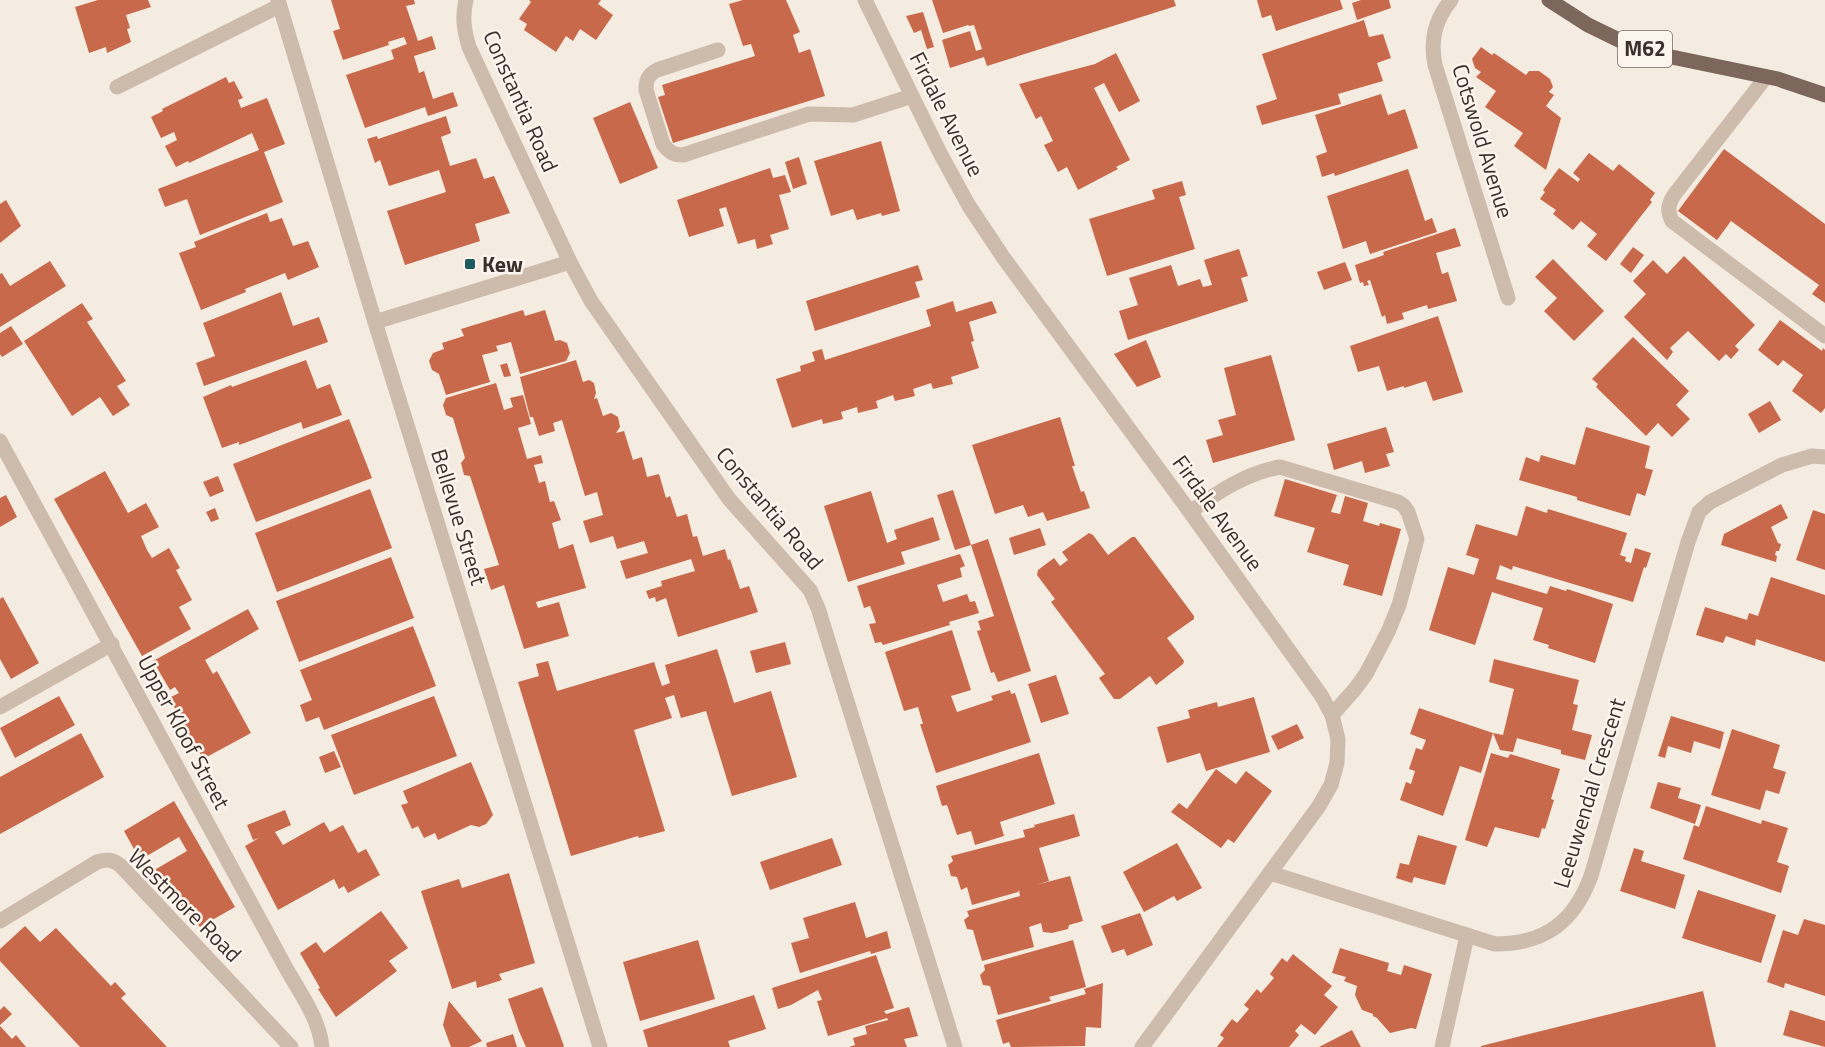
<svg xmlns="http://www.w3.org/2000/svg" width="1825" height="1047" viewBox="0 0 1825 1047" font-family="'Titillium Web',sans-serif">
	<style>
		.building { fill: #c8694b }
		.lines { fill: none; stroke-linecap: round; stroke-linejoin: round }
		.minor { stroke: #cdbbac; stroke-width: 15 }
		.major { stroke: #7d675c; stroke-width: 15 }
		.poi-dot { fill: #1f5a5e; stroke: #fbf5ee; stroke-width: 2 }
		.labels { text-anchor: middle; stroke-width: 5; stroke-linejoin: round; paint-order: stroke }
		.shield { fill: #fbf5ee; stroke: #756b66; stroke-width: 1.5 }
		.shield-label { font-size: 21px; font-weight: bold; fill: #3b302b }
		.street-label { font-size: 22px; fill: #3b302b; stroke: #fbf5ee }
		.poi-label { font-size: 22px; font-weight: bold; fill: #3b302b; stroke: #fbf5ee; text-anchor: start }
	</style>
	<rect width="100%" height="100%" fill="#f4ebe1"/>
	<g class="building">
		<polygon points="98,0 148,0 151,7 126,15 130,28 127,29 131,42 107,53 106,47 89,53 75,7"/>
		<polygon points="331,0 414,0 415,4 406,6 418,41 432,36 436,49 414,56 419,73 424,71 433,99 453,92 458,106 428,116 425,107 365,128 346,75 394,59 391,50 407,44 404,37 388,42 389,45 343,60 333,31 340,29"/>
		<polygon points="529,0 601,0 598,4 613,15 596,40 580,29 573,41 566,36 556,52 524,30 527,24 519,19 531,2"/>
		<polygon points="743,0 786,0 800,32 793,35 799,53 810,49 825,96 673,143 658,97 665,95 662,85 755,56 751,44 743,46 729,4"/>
		<polygon points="932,0 1174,0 1176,6 987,66 984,57 950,68 942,40 970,31 976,51 982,49 974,25 969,26 968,25 943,33"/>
		<polygon points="1257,0 1340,0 1343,9 1276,31 1271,15 1262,18"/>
		<polygon points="1361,0 1389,0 1391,8 1357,20 1352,3"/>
		<polygon points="923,12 934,47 927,49 921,30 914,33 906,16"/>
		<polygon points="1364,20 1369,37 1383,34 1391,58 1377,63 1383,81 1338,94 1341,104 1262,125 1256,106 1277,99 1262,54"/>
		<polygon points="1481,47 1492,55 1494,53 1526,75 1529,71 1539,71 1550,79 1553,87 1549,92 1554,95 1546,106 1561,118 1546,170 1514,146 1523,133 1485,107 1496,91 1476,77 1481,72 1475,68 1472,59"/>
		<polygon points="1116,53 1140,101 1119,112 1104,83 1094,88 1130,160 1116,167 1118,169 1078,190 1067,167 1058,172 1044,145 1053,141 1041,116 1036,119 1019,84 1095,64"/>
		<polygon points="226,77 229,83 234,81 243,98 238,100 241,108 267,98 285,144 264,152 283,202 200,235 187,199 165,207 158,189 259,150 252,133 189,163 188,161 176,167 165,146 177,140 174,132 161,138 151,117 163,111 162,109"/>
		<polygon points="1381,94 1388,115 1405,109 1418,148 1335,176 1334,173 1322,177 1316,156 1327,152 1315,115"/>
		<polygon points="630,102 658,168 620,184 593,118"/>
		<polygon points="446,116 451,133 441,137 450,166 476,158 484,179 494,176 510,213 475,224 480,241 405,265 387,211 446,192 439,170 389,186 380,160 375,163 367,139 377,136 378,139"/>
		<polygon points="881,141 900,211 882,216 881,213 857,220 853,209 831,216 814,161"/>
		<polygon points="1724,149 1825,224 1825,303 1812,294 1819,285 1731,221 1717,240 1678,211"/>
		<polygon points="1589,153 1613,171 1619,164 1655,193 1650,200 1652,202 1606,261 1587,246 1597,234 1581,221 1573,230 1553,214 1556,210 1540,199 1545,192 1543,190 1559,168 1578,182 1580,179 1573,173"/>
		<polygon points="799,157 807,184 793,189 785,162"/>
		<polygon points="770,168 773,178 785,175 791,192 779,195 789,229 770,235 773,244 757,249 755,239 738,244 726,207 719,209 724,226 689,237 677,200"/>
		<polygon points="1408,169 1425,221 1432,218 1437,232 1370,254 1366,241 1343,249 1327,196"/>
		<polygon points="1182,181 1186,195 1179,197 1195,249 1107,276 1089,219 1155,199 1152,190"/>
		<polygon points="6,200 21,226 0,243 0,204"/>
		<polygon points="267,213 270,222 282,218 293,246 308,241 319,267 288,280 285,273 245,289 246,292 201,310 179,253 196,247 194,242"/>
		<polygon points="1455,228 1461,246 1436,253 1442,274 1448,272 1457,301 1428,309 1427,305 1402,313 1404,319 1387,324 1385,315 1382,317 1370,280 1367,281 1369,285 1364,286 1363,282 1360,283 1355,265 1384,255 1383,252"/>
		<polygon points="1633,247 1644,255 1631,273 1620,264"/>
		<polygon points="1239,249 1248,276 1241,278 1248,301 1128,340 1119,311 1138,305 1129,278 1171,265 1178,286 1200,279 1203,287 1212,285 1204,260"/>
		<polygon points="1684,256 1755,325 1735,346 1739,350 1731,359 1726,354 1719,361 1688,331 1670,348 1673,352 1667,360 1624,317 1646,294 1633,281 1653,260 1667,274"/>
		<polygon points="1553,259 1604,311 1574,341 1544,311 1557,298 1535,277"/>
		<polygon points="50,261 66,286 0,327 0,274 2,273 10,286"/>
		<polygon points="1345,262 1352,280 1324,290 1317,272"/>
		<polygon points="918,265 923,280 915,282 920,297 815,331 806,301"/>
		<polygon points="281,292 293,326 319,317 328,342 204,386 196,363 215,356 203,323"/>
		<polygon points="953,301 956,312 992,301 997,313 969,322 974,341 971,342 979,368 951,377 953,384 933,389 931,383 913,389 915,396 895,401 893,395 876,401 878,408 858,413 857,407 841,412 843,419 823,424 822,419 792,428 776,379 801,371 800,366 815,361 812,352 822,349 825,360 931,326 926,310"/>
		<polygon points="82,303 93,319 87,322 126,381 117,386 130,405 113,416 100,397 72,416 24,341"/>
		<polygon points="523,310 525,316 545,310 555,341 560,340 567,343 570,353 566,361 520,374 511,342 496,346 498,351 482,355 490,382 446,395 439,374 432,370 429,361 433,353 444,349 442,343 464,336 461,329"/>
		<polygon points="1438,316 1463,392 1433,401 1426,381 1404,388 1404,386 1387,391 1379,366 1358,372 1350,346"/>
		<polygon points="1780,320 1822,351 1823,348 1825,350 1825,408 1821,413 1792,391 1803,375 1783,360 1778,366 1758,350"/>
		<polygon points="11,326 23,344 2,357 0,354 0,333"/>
		<polygon points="1633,337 1689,391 1676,405 1690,419 1672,437 1658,423 1646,436 1596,387 1598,384 1592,379"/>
		<polygon points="1146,340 1161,377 1137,387 1114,354"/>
		<polygon points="1271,355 1295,440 1213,463 1206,440 1223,435 1218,420 1236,415 1224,368"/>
		<polygon points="306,360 317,389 330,384 342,415 303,429 301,422 239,445 239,442 222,448 203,397 231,385 232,387"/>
		<polygon points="576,360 583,382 589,380 594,383 596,393 594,399 597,398 603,416 611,413 618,417 620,427 616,433 624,431 633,460 642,457 647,477 659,474 666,498 670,496 677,517 687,514 693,537 697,536 703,556 725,549 728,560 730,559 740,589 749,586 758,612 678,637 666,598 656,602 655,597 649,599 646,591 662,586 661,581 695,571 691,559 626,579 620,561 648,553 644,541 617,549 613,536 590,543 583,521 603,515 597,492 585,496 562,420 553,423 555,431 539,436 533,417 530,417 520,377"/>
		<polygon points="507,363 511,376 504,377 500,365"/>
		<polygon points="496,383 504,410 513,407 510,398 523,395 531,424 518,428 527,459 541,455 543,463 534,465 539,483 545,481 550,502 554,501 561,520 552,523 559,549 573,544 586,588 536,602 538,608 559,602 569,636 524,649 504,585 491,590 484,569 499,565 470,476 464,475 461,463 465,458 453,418 446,415 443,405 446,398"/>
		<polygon points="1770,401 1781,420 1759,433 1748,414"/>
		<polygon points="1060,417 1075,466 1072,466 1081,492 1084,491 1090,508 1047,521 1043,512 1028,517 1023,505 995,514 972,445"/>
		<polygon points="349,419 372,478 256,522 233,464"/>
		<polygon points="1386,427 1394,452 1386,454 1390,466 1365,473 1362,461 1334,470 1327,444"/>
		<polygon points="1586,427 1650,446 1645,468 1653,470 1645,496 1637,493 1630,516 1577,500 1577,497 1519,480 1526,457 1539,462 1541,455 1575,465"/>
		<polygon points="105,471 128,513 146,503 159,527 141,536 147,550 152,558 169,548 180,568 176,570 192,600 179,607 191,629 142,656 54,499"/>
		<polygon points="218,476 224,491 210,497 203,482"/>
		<polygon points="1285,479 1337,495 1331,512 1340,514 1345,496 1368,503 1363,521 1379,526 1380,523 1401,529 1382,596 1343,585 1349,565 1307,552 1315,528 1274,516"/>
		<polygon points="370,489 392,548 277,592 255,533"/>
		<polygon points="953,490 971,545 955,550 937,495"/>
		<polygon points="871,491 887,543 897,539 894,530 933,517 940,540 901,552 905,564 848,582 824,506"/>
		<polygon points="6,495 17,517 0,527 0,498"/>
		<polygon points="1781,504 1788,518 1771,527 1778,543 1781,544 1779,551 1776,551 1775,555 1777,556 1776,562 1721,545 1724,534"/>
		<polygon points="1526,506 1547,513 1548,509 1627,533 1620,555 1626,557 1625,561 1631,563 1635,548 1651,553 1646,568 1644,567 1633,602 1513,566 1512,570 1500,565 1496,579 1547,594 1550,586 1566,591 1567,589 1613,604 1595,663 1548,648 1549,645 1533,640 1543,608 1492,592 1475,645 1429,630 1448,567 1474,575 1479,559 1466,555 1476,524 1517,536"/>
		<polygon points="215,508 219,519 211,522 206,512"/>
		<polygon points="1813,510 1825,514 1825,570 1796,560"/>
		<polygon points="1040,528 1046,545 1014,555 1009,538"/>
		<polygon points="1089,533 1093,535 1108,555 1132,537 1135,537 1194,616 1194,619 1167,638 1184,661 1183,664 1156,685 1150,676 1120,699 1114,699 1099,678 1105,674 1051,602 1055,599 1037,575 1038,570 1054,558 1060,566 1068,560 1062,552"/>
		<polygon points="988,539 1031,671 998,682 994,672 991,673 977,631 981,630 978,621 994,616 971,545"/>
		<polygon points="960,554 965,566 960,568 962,577 937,585 943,602 967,594 970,602 975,601 979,613 949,622 950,625 883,645 881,642 875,643 869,624 876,623 873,614 870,606 864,608 857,586"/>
		<polygon points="391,557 414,618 299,662 276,601"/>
		<polygon points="1771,577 1825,595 1825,662 1756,639 1755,646 1726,636 1723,643 1696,635 1705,607 1747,620 1749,613 1758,616"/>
		<polygon points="3,597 39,663 11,679 0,659 0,599"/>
		<polygon points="248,609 259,629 205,660 213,674 217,671 251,733 203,759 169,698 179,693 175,687 170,690 153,661"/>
		<polygon points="413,626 436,686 324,730 319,717 306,722 300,705 312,700 300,670"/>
		<polygon points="952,630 971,690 951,696 957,712 993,700 991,696 1010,690 1011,694 1015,693 1031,742 936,773 920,724 923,724 918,707 904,711 885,652"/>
		<polygon points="785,642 791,664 756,673 750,651"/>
		<polygon points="717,649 734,703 771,691 797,777 732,796 706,711 681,718 674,695 665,698 672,718 634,730 665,831 639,838 638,836 571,856 518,682 539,676 536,664 548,661 557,691 654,662 662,686 670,683 665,665"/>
		<polygon points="1494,659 1579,680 1573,704 1578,705 1572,730 1592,735 1585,760 1561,754 1561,750 1517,738 1513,752 1500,750 1493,733 1503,735 1514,689 1489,682"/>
		<polygon points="1056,675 1069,714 1041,723 1028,684"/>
		<polygon points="59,696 75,725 15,758 0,728"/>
		<polygon points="434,696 457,756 354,795 331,735"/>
		<polygon points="1254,697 1270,752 1206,771 1200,753 1167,763 1157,727 1190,718 1188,710 1217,702 1218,707"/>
		<polygon points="1419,708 1493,733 1481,773 1460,766 1443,816 1400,800 1406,782 1411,784 1415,771 1409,769 1416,748 1422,750 1426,740 1410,734"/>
		<polygon points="1671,716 1724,732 1720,749 1694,741 1691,753 1668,746 1665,758 1658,756"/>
		<polygon points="1297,724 1304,738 1278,750 1271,736"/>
		<polygon points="1732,729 1780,745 1773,768 1786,772 1779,794 1766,790 1760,810 1711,795"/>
		<polygon points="81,733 104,777 0,834 0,777"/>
		<polygon points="334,751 341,767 325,773 319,757"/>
		<polygon points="1039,753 1055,804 1000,822 1004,836 975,845 971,831 957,835 947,805 942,806 936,786"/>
		<polygon points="1491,753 1508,758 1510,754 1560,769 1551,799 1554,800 1545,829 1542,828 1539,838 1495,827 1487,847 1465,840"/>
		<polygon points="471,762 493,815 486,824 479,827 471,825 438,840 435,833 424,838 418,826 412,829 401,805 408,803 403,791"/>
		<polygon points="1216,769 1236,784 1246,771 1272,791 1234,843 1228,839 1221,848 1171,812 1179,803 1187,809"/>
		<polygon points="1658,782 1681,788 1678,798 1701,805 1695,824 1650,808"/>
		<polygon points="174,801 235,907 200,927 151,872 187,851 179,837 140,860 124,831"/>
		<polygon points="1706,806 1761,824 1762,820 1788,828 1777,862 1789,866 1781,893 1683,859 1694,825 1699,827"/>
		<polygon points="285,810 291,825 275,832 283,845 324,822 330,832 343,825 358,853 366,849 380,875 348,893 344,886 339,889 334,879 278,910 245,846 259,838 253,840 247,825"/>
		<polygon points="1074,814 1080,836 1039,848 1049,881 1036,885 1070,876 1083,921 1069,925 1068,929 1052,933 1043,932 1041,923 1029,927 1034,947 982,961 973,930 967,929 964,920 969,916 967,911 1020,896 1019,890 1018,892 972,905 967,887 961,890 957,877 951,876 948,865 953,861 951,856 1025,837 1023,830 1035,827 1034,825"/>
		<polygon points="1418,835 1457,846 1445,885 1414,877 1412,883 1396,878 1400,863 1409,865"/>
		<polygon points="832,838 842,865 770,890 760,862"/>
		<polygon points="1177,843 1202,888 1177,901 1174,896 1144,912 1123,872"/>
		<polygon points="1634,848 1644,851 1641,861 1685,875 1675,909 1620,891"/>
		<polygon points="509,873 535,963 499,974 502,980 477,988 476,981 452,989 421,891 459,879 462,888"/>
		<polygon points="1698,890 1776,915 1761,963 1682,938"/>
		<polygon points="855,902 866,938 887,931 891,948 871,954 870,951 800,973 791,943 809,938 803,918"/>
		<polygon points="381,911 408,948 389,961 397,971 336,1017 318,989 320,988 300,953 316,942 324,953"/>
		<polygon points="1140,913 1153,945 1127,956 1124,949 1112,953 1101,926"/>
		<polygon points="1804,919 1825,925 1825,996 1785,983 1784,988 1767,982 1783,930 1798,935"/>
		<polygon points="25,926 40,942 56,928 111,986 115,982 126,994 121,998 167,1047 80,1047 0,961 0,949"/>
		<polygon points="698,940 715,999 640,1021 623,962"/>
		<polygon points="1073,940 1086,987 1049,997 1051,1001 998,1015 990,986 983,985 980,975 985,970 984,965"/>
		<polygon points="1340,948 1389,963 1387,971 1401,975 1404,965 1432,974 1416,1029 1411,1028 1390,1033 1377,1018 1373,1016 1373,1014 1362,1010 1355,995 1357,986 1344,981 1346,977 1332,973"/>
		<polygon points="1293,954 1332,986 1324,995 1338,1007 1315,1035 1301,1024 1295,1031 1299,1035 1289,1047 1217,1047 1224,1038 1220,1035 1232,1019 1237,1023 1249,1009 1244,1005 1257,989 1261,993 1274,978 1270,974 1282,958 1287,962"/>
		<polygon points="876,955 894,1008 884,1011 886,1014 909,1007 918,1036 904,1039 907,1047 849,1047 855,1045 853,1038 867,1034 865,1026 888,1020 887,1018 828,1036 817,1001 822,1000 818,990 791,1005 778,1009 772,988"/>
		<polygon points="1103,983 1101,1028 1086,1027 1085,1046 1011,1047 1009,1042 1003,1044 996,1020 1086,994 1084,989"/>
		<polygon points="542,987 564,1046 563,1047 526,1047 519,1031 508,999"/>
		<polygon points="1703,991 1716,1047 1481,1047 1481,1046"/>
		<polygon points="754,995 766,1029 728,1041 730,1047 648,1047 643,1030"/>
		<polygon points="449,1001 482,1041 469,1047 451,1047 443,1025"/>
		<polygon points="4,1006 12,1014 0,1025 0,1010"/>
		<polygon points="1790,1010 1825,1021 1825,1047 1783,1035"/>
		<polygon points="0,1026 12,1039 16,1035 26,1047 0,1047"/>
		<polygon points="1352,1030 1361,1047 1319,1047"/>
		<polygon points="513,1034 517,1047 487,1047 486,1043"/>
	</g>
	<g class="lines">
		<g class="minor">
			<polyline points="278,0 375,322 600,1047"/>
			<path d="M466,0C462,17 464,30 469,47L570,262L591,301L729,499L810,590L818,608L955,1047"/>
			<polyline points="865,0 940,153 969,206 1003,257 1190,512 1321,695 1332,715 1338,739 1337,763 1331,785 1319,806 1142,1047"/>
			<path d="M1451,0C1435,20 1430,39 1435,65L1508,298"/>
			<path d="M718,50L657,70C648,75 646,80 646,90L663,144C669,152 673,155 683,155L809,114L853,115L912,96"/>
			<path d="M1766,77L1674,195C1668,205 1667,211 1672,221L1825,336"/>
			<polyline points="117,87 279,6"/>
			<polyline points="375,322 570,262"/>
			<path d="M0,441L286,968C300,993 319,1018 322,1047"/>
			<path d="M1190,512C1218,492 1246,473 1280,467L1398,502L1404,506L1408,512L1417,539L1399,605L1388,632L1366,674L1355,689L1332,715"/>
			<polyline points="0,707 112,644"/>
			<path d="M1270,873L1495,944C1545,944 1574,922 1591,876L1688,542L1699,512L1710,502L1782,465L1812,456L1825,457"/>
			<path d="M0,921L97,862C107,859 112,859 121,866L291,1047"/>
			<polyline points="1442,1047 1467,936"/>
		</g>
		<polyline class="major" points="1549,0 1588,25 1621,41 1657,54 1778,79 1825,95"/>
	</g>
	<rect class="poi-dot" x="464" y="258" width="12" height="12" rx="3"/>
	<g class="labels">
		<rect class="shield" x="1618" y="31" width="54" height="36" rx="4.5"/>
		<g class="shield-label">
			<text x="1645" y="56">M62</text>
		</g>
		<g class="street-label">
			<text transform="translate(521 101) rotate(66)" y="8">Constantia Road</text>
			<text transform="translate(947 114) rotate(63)" y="8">Firdale Avenue</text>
			<text transform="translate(1483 141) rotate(73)" y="8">Cotswold Avenue</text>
			<text transform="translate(770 508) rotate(50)" y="8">Constantia Road</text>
			<text transform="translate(1218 513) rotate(54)" y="8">Firdale Avenue</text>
			<text transform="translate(459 517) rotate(73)" y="8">Bellevue Street</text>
			<text transform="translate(184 732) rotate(62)" y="8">Upper Kloof Street</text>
			<text transform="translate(1589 793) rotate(-73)" y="8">Leeuwendal Crescent</text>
			<text transform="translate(185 905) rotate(45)" y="8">Westmore Road</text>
		</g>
		<g class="poi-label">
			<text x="482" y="272">Kew</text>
		</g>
	</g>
</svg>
